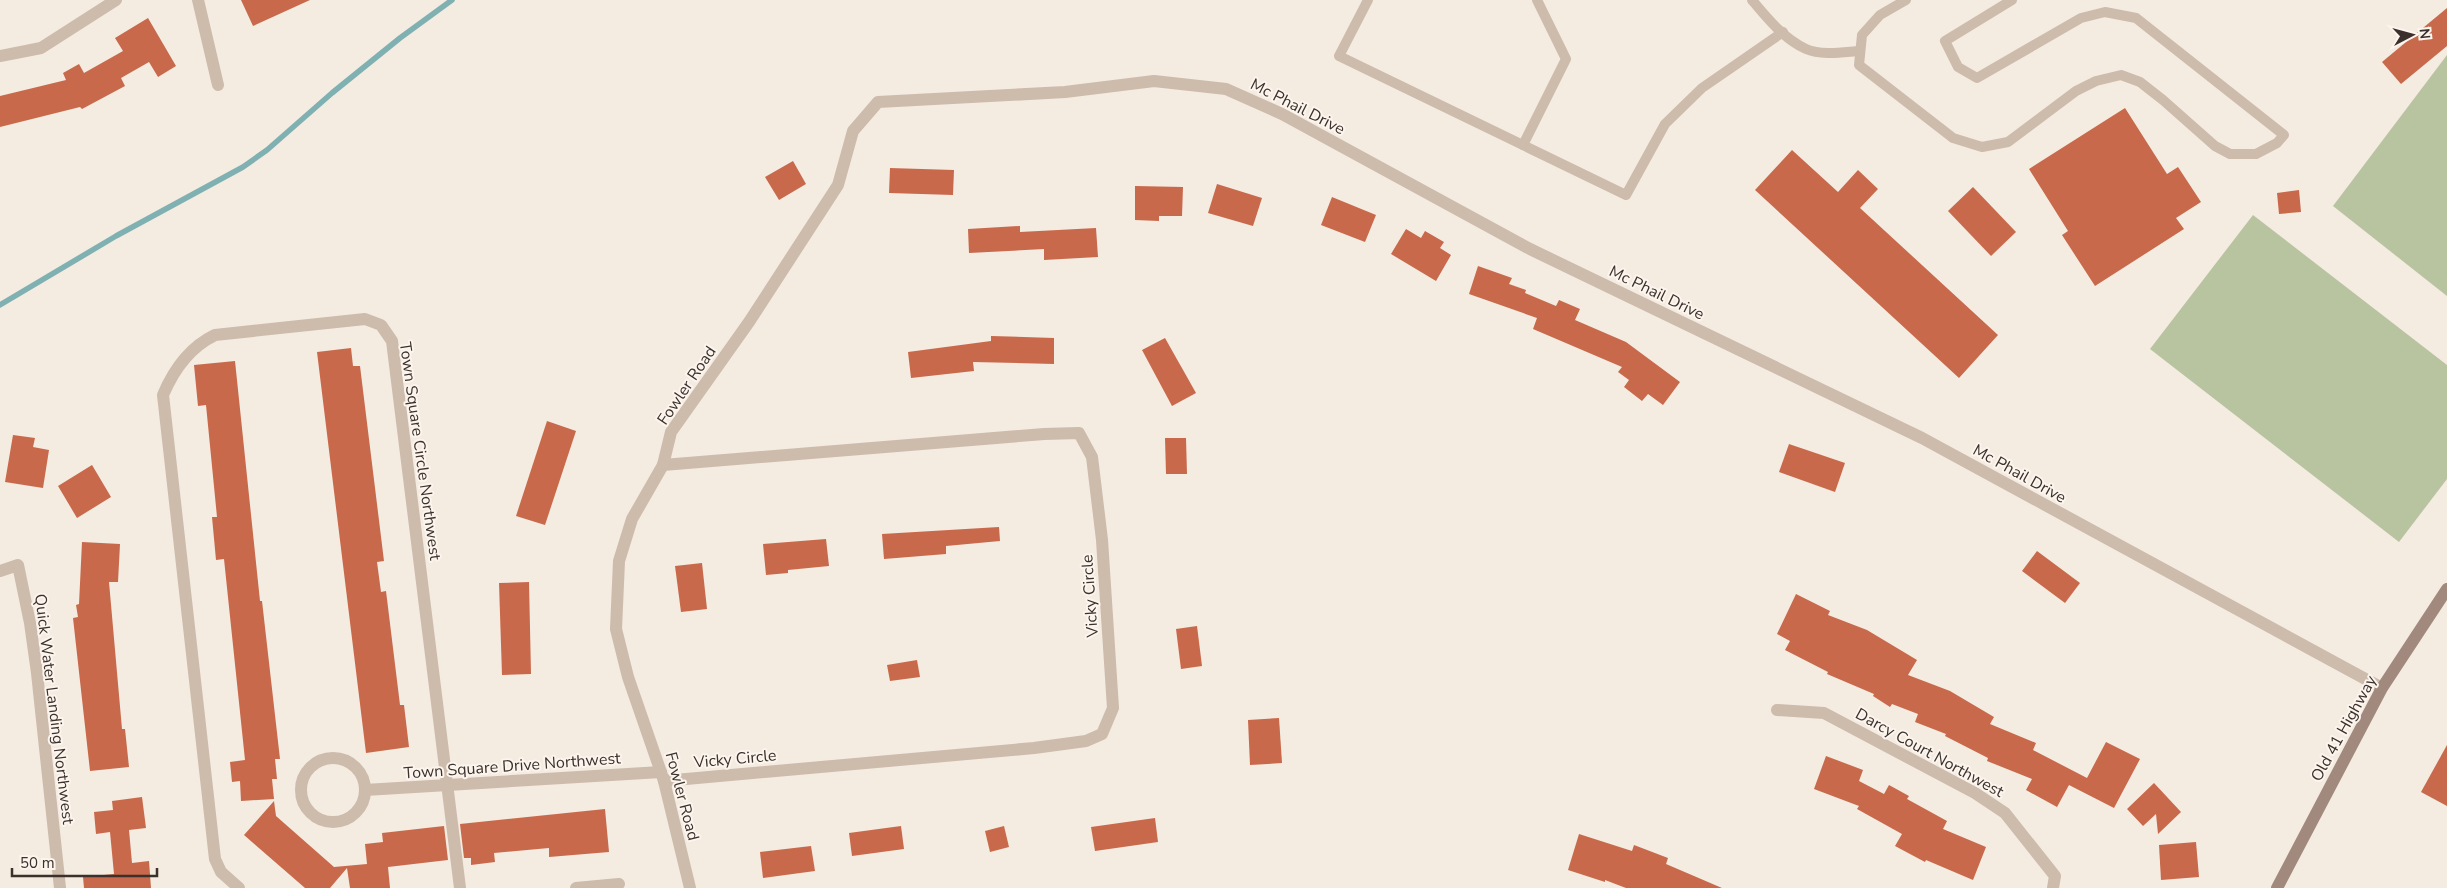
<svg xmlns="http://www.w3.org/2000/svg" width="2447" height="888" viewBox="0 0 2447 888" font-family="'Nunito Sans',sans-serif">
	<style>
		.pitch { fill: #b8c4a0 }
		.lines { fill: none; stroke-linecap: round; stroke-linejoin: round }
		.stream { stroke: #7fb0b2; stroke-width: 5.5 }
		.building { fill: #c8694b }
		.service { stroke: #cdbbac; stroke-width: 10 }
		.minor { stroke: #cdbbac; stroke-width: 12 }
		.secondary { stroke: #a18a7d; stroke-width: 12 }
		.labels { text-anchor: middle; stroke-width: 4; stroke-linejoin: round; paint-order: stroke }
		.street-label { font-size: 16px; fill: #3b302b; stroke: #fbf5ee }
	</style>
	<rect width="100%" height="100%" fill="#f4ebe1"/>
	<g class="pitch">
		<polygon points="2447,55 2447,296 2333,206"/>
		<polygon points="2253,215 2447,365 2447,479 2399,542 2150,349"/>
	</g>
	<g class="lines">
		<polyline class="stream" points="0,305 116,236 243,167 267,150 332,93 400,38 452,0"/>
	</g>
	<g class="building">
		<polygon points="241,0 310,0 253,26"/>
		<polygon points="2447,8 2447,46 2401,84 2382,62"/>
		<polygon points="148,18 176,66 158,77 149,62 121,78 125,86 82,109 80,107 0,127 0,96 66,80 63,73 79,64 84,73 123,51 115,38"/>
		<polygon points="2125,108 2167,174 2178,167 2201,202 2176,218 2184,229 2095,286 2062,235 2068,231 2029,169"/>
		<polygon points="1792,150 1838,192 1858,170 1878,189 1860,208 1998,335 1959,378 1755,190"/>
		<polygon points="793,161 806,184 779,200 765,177"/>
		<polygon points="890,168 954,170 953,195 889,193"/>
		<polygon points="1217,184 1262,198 1253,226 1208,213"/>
		<polygon points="1135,186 1183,187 1182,216 1159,216 1159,221 1135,220"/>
		<polygon points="1973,187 2016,232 1991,256 1948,211"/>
		<polygon points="2299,190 2301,212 2279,214 2277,193"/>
		<polygon points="1332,197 1376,215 1365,242 1321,225"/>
		<polygon points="1020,226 1020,232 1096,228 1098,257 1044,260 1044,249 969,253 968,229"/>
		<polygon points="1406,229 1421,238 1425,231 1444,242 1440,248 1451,255 1436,281 1391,254"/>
		<polygon points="1478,266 1512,278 1509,284 1526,290 1525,293 1556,306 1559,300 1580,309 1575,320 1626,342 1680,382 1663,405 1648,394 1642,401 1624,387 1629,380 1618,372 1622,367 1533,329 1537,318 1469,294"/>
		<polygon points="991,336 1054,338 1054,364 973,362 974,371 911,378 908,352 991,341"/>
		<polygon points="1165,338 1196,393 1172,406 1142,350"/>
		<polygon points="351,348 353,366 360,366 384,561 377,562 381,592 386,591 400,705 404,705 409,747 366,753 317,352"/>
		<polygon points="235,361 260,601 262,601 280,759 275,759 277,779 272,779 274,799 241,801 240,781 232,782 230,762 245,760 224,559 216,560 212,517 217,517 206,405 198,406 194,365"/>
		<polygon points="547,421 576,431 545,525 516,516"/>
		<polygon points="13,435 35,438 33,447 49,450 43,488 5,482"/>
		<polygon points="1165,438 1186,438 1187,474 1166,474"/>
		<polygon points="1789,444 1845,463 1835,492 1779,472"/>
		<polygon points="92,465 111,497 77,518 58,486"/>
		<polygon points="999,527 1000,541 946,546 946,554 884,559 882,534"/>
		<polygon points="826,539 829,566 788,570 788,573 766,575 763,544"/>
		<polygon points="82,542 120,544 118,582 109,582 122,729 125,729 129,767 90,771 73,618 78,617 76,605 79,604"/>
		<polygon points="2037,551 2080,583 2065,603 2022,571"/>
		<polygon points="702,563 707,609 681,612 675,566"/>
		<polygon points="529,582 531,674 502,675 499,583"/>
		<polygon points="1796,594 1830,611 1828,615 1867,630 1917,660 1908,675 1950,691 1994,717 1990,724 2036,743 2033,750 2087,778 2106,742 2140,759 2114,808 2069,785 2057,807 2026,790 2032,779 1987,761 1988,758 1945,736 1946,734 1915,722 1918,714 1892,704 1890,707 1873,696 1874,694 1827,674 1828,672 1785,650 1790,641 1777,634"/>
		<polygon points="1197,626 1202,666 1181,669 1176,629"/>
		<polygon points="917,660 920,677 890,681 887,665"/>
		<polygon points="1279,718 1282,763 1250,765 1248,720"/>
		<polygon points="2447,745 2447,806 2421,792"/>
		<polygon points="1826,756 1863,770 1859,781 1884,794 1889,785 1909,796 1907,799 1947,821 1943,829 1986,847 1973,880 1926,860 1925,862 1895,846 1902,834 1857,809 1859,806 1814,789"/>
		<polygon points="2154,783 2181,812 2158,834 2156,814 2143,826 2127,809"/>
		<polygon points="142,797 146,828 129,830 132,863 149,861 151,888 84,888 83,877 114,874 110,832 96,834 94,812 113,810 112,801"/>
		<polygon points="274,801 276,816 334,867 367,864 365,844 383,842 382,833 444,826 448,860 388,867 390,888 350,888 347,868 330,888 305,888 244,835"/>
		<polygon points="605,809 609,852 549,857 549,848 494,853 495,862 471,865 471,858 464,858 460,824"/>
		<polygon points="1155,818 1158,842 1095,851 1091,827"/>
		<polygon points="901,826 904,849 852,856 849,833"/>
		<polygon points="1004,826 1009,847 990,852 985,831"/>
		<polygon points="1579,834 1632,851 1634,845 1668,858 1666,864 1722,888 1626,888 1605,880 1605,882 1568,870"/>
		<polygon points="2196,842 2199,877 2161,880 2159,845"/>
		<polygon points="811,846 815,871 763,878 760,852"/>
	</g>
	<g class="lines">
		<g class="service">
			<polyline points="1368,0 1339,56 1626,195 1665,124 1702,88 1783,32"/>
			<path d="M1752,0C1767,18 1784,39 1806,49C1822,56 1844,52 1860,51"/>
			<polyline points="1906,0 1880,15 1862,35 1859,65 1953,138 1982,147 2008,142 2076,91 2096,81 2121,75 2140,82 2163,100 2215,146 2230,154 2256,154 2277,143 2284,135 2136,18 2105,12 2081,18 1977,78 1958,67 1945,41 2012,0"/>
			<polyline points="1523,145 1566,59 1537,0"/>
		</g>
		<g class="minor">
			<polyline points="198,0 218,85"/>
			<polyline points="0,56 41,48 116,0"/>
			<polyline points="663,465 1044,434 1079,433 1092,457 1102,540 1113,708 1102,734 1086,741 1034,748 664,781"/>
			<polyline points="0,571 18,565 30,623 37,673 60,888"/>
			<polyline points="1777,710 1824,713 1975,793 2005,813 2055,876 2053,888"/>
			<circle cx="333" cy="790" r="32"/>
			<polyline points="365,790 661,772"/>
			<path d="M239,888L221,872L215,859L163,395C174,369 190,347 215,335L365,319L381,325L392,341L460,888"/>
			<polyline points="576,888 619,884"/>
			<polyline points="690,888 664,781 628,677 616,629 619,561 632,519 663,465 671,432 749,322 838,185 853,131 878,102 1065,92 1154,81 1226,89 1282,114 1530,249 1922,438 2382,688"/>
		</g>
		<polyline class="secondary" points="2277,888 2382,688 2447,589"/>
	</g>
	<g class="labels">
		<g class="street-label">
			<text transform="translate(1298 106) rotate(27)" y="6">Mc Phail Drive</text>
			<text transform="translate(1657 292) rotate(26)" y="6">Mc Phail Drive</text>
			<text transform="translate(686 385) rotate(-56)" y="6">Fowler Road</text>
			<text transform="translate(421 451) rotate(82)" y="6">Town Square Circle Northwest</text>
			<text transform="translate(2020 473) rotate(29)" y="6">Mc Phail Drive</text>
			<text transform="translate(1089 596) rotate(-94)" y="6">Vicky Circle</text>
			<text transform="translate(55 709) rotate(83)" y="6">Quick Water Landing Northwest</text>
			<text transform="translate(2343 728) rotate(-61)" y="6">Old 41 Highway</text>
			<text transform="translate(1930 752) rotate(29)" y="6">Darcy Court Northwest</text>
			<text transform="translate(735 758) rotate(-5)" y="6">Vicky Circle</text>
			<text transform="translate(512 765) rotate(-4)" y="6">Town Square Drive Northwest</text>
			<text transform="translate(683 796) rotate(75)" y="6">Fowler Road</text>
		</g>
	</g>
	<g transform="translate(2412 35) rotate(84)" stroke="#fbf5ee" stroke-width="4" paint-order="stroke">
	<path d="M0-4L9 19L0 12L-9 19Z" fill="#3b302b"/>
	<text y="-8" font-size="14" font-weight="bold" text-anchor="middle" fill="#3b302b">N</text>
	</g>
	<path d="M12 868v8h145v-8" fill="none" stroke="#3b302b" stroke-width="2.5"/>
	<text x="20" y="868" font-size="15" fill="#3b302b" stroke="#fbf5ee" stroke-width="4" paint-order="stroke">50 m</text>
</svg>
